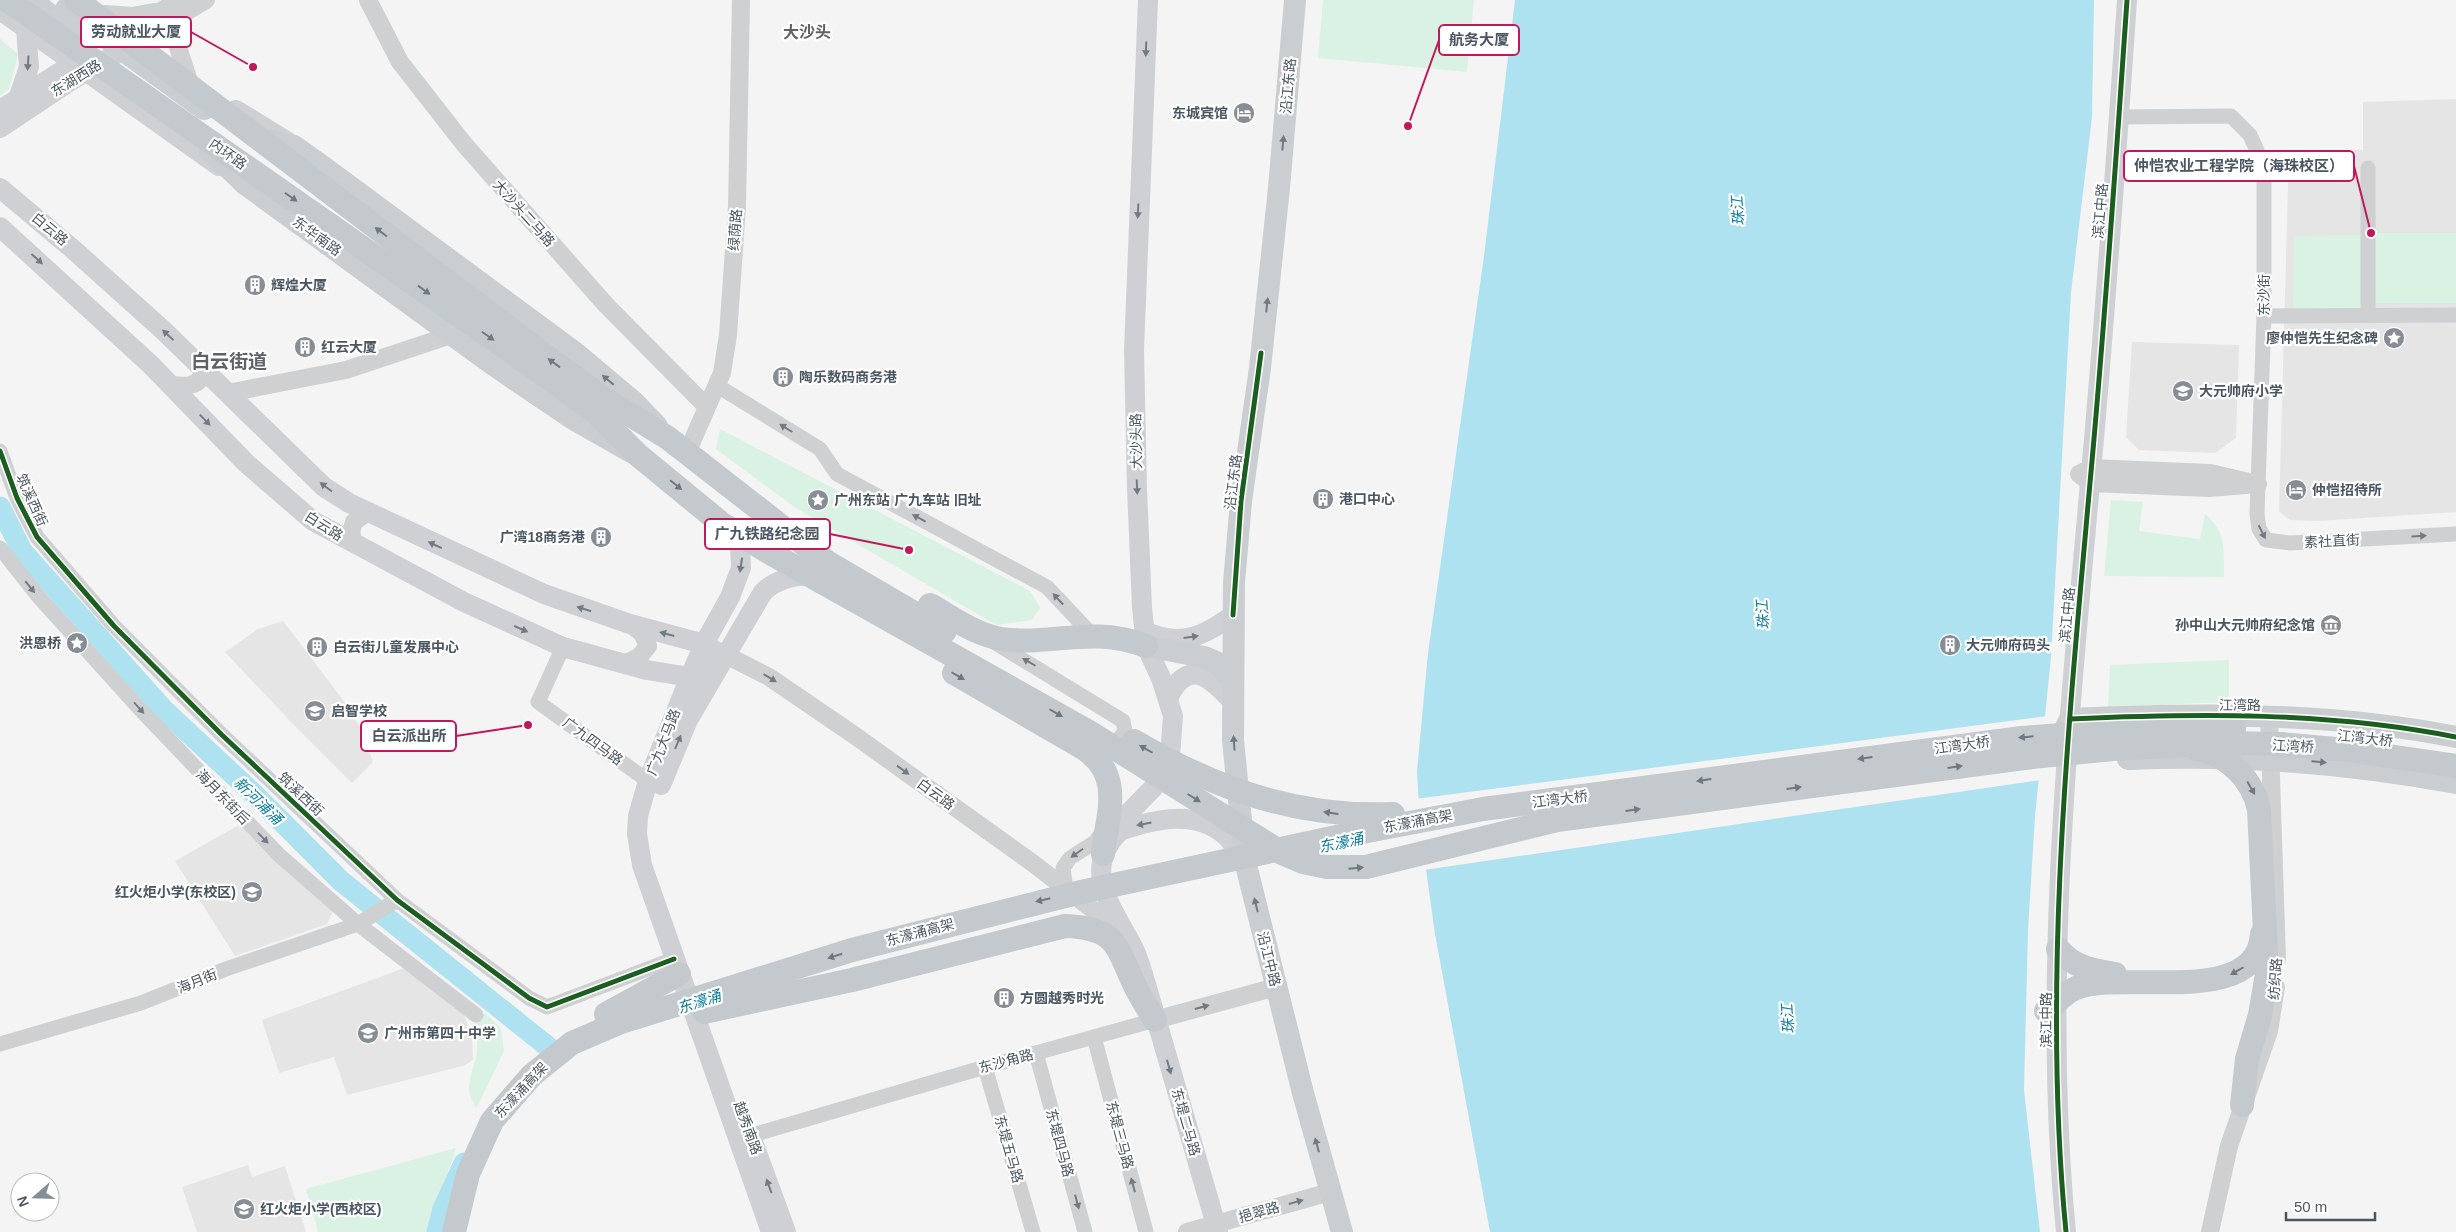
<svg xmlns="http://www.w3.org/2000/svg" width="2456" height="1232" viewBox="0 0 2456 1232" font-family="Arial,'Noto Sans SC',sans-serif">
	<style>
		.education { fill: #e6e5e6 }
		.green { fill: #d9f2e3 }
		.water { fill: #aee2f0 }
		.pier { fill: #f4f4f4 }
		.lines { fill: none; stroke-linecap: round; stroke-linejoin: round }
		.river { stroke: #aee2f0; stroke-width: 21 }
		.minor { stroke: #ced0d2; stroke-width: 15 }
		.tertiary { stroke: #ced0d2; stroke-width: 18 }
		.secondary { stroke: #ced0d4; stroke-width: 20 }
		.primary { stroke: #caced1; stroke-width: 22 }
		.trunk { stroke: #c4c9cd; stroke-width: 24 }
		.cycleway-casing { stroke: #fff; stroke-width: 8 }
		.cycleway { stroke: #1b5e20; stroke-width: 5 }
		.oneway { fill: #727b84 }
		.oneway2 { fill: #707a83 }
		.oneway3 { fill: #6f7881 }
		.oneway4 { fill: #727b83 }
		.labels { text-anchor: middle; stroke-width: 4.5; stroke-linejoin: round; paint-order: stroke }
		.street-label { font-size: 14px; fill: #4a5661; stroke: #fff }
		.poi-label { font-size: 14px; font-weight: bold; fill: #4a5661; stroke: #fff; text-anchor: start }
		.water-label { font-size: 15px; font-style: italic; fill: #0c7c9b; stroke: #fff }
		.quarter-label { font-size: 16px; font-weight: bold; fill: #5f6368; stroke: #fff }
		.district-label { font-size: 19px; font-weight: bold; fill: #5f6368; stroke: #fff }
		.leader { fill: none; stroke: #c2185b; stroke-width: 2 }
		.callout-dot { fill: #c2185b; stroke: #fff; stroke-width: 2 }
		.callout { fill: #fff; stroke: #c2185b; stroke-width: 2 }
		.callout-label { font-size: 15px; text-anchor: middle; font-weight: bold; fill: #4a5661 }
	</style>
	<rect width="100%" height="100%" fill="#f4f4f4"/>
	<g class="education">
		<polygon points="2456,99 2456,512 2318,521 2290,520 2279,512 2289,151 2363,150 2363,102"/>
		<polygon points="2132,342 2239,345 2236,438 2215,453 2139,450 2126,437"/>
		<polygon points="283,621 343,700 360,727 373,762 352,783 290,721 225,652 258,629"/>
		<polygon points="239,825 288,873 333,911 327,924 235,956 175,861"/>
		<polygon points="407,967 464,1014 472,1037 473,1060 463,1066 347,1095 334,1057 279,1073 262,1020"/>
		<polygon points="248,1165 252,1177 285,1166 306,1232 197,1232 182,1187"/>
	</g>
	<g class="green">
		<polygon points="1323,0 1474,0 1467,72 1318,58"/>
		<polygon points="0,39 18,54 9,89 0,96"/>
		<polygon points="2373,233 2456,233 2456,303 2374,303"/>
		<polygon points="2368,235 2368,315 2293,315 2294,236"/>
		<polygon points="720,429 1030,591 1040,608 1032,620 996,625 796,508 716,449"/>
		<path d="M2111,500L2143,502L2139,531L2200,539L2205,514C2228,534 2223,548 2224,577L2104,576Z"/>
		<polygon points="2229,660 2229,702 2108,707 2110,665"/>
		<path d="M485,1013L501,1028L504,1051L476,1109C473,1102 468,1092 469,1086C472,1062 484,1053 472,1027Z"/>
		<polygon points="456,1148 428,1232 318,1232 306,1189"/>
	</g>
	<polygon class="water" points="1515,0 2094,0 2092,117 2071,293 2051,657 2035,816 2028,930 2024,1090 2040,1232 1490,1232 1435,934 1420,826 1417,771 1428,653 1484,256"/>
	<polygon class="pier" points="2048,716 2041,780 1424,870 1415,799"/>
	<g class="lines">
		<g class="river">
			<polyline points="0,507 22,551 164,710 253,793 341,881 557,1054"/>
			<polyline points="437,1232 443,1209 464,1163"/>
		</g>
		<g class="minor">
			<polyline points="2119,117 2231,116 2250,135 2258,153 2264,176 2264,316 2257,514 2259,529 2266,540 2290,543 2456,534"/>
			<polyline points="2368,315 2368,168"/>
			<polyline points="2264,316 2456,315"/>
			<polyline points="716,385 820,449 837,474 1047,587 1092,635"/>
			<polyline points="0,451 17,498 37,537 114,626 222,735 397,900 529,998 547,1007 674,959"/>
			<polyline points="0,548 38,596 138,707 279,855 358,924 476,1015"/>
			<polyline points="994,642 1123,721 1125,731 1109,753"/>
			<polyline points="563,647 538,702 648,781"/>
			<polyline points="1066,889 1063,868 1070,858 1095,842 1105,828"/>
			<polyline points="1094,1037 1146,1232"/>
			<polyline points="0,1044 141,1003 226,969 358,924 397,900"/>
			<polyline points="1036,1053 1085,1232"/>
			<polyline points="985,1067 1033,1232"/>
			<polyline points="739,1139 985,1067 1155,1020"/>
		</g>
		<g class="tertiary">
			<polyline points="368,0 400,62 464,144 606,305 706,406"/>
			<polyline points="105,14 132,16 154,12"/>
			<polyline points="184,14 177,44 188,78"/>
			<polyline points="128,31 179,0"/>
			<polyline points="139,40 206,0"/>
			<path d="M171,385C187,387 201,387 204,369"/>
			<polyline points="228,393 346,370 451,335"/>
			<polyline points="687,453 722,373 728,335 737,206 741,0"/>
			<polygon points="2091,468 2210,473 2258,484 2209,488 2090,483 2079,474"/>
			<polyline points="354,544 351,532 354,522 368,512"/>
			<polyline points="704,644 769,677 854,735 1034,864 1115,927 1123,936"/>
			<polyline points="624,664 639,657 648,646 642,633 630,624"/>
			<polyline points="2269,717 2277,959"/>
			<polyline points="1155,1020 1276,987"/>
			<polyline points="1187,1232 1330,1192"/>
			<polyline points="2210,1232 2229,1146 2269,1031 2276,987"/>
		</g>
		<g class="secondary">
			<polyline points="0,10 219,166"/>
			<polyline points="19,96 29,67 26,29"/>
			<polyline points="0,110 76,62"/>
			<polyline points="236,110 288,142"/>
			<polyline points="0,128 69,82 135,43"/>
			<polyline points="0,188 75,251 164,331 324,487 349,503 544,594 630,624 704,644"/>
			<polyline points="0,227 150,364 246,463 313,521 464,602 563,647 647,670 690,677 727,656"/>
			<polyline points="725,527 740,546 741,568 730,597 704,644 690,677 648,781 638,816 637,834 642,865 771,1232"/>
			<path d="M1145,631C1180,648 1204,636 1233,615"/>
			<path d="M1168,698C1189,656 1210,678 1233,702"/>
			<path d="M661,785L688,720L763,592C777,579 792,576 811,575"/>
			<polyline points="1106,845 1115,827 1153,788 1164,772 1170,757 1173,716 1161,678 1146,646 1142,607 1137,489 1134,350 1148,0"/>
			<polyline points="753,1142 786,1232"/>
			<path d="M1218,1232L1146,984C1142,972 1139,958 1133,947C1113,908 1080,870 1120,831C1155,819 1196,809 1226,836C1233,843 1239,853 1245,861"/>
			<path d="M2066,1232C2042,986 2068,729 2090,483C2105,322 2116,161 2127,0"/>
		</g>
		<g class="primary">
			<polyline points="32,0 85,44"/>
			<polyline points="1295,0 1279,188 1260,368 1241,501 1234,583 1233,740 1245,861 1303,1093 1342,1232"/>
			<polyline points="66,9 204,109"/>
			<polyline points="256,137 294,146 318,163 573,351 635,403 657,426"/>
			<polyline points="209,149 245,184 495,366 573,419 631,452"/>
			<polyline points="1146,646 1204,657 1216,662 1233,679"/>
			<path d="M2062,750L2059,741L2070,719C2198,713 2330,712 2456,737"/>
			<path d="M2128,759C2239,754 2347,763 2456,783"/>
		</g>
		<g class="trunk">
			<polyline points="7,0 539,371 595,412 638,455 722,524 772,554 1089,732 1282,853 1303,862 1327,867 1366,867 1557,820 2032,757 2113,749 2222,743 2281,744 2347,750 2456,766"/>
			<polyline points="76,0 555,363 611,403 668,438 827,562 945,631"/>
			<path d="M930,605C953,618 976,635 1002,639C1054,646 1091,625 1146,646"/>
			<path d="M954,673L1083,748C1125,775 1107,814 1103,854"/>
			<path d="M1134,741C1216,789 1297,818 1393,814"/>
			<path d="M2196,749C2227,754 2252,778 2259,809L2267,974L2260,1015L2247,1059L2242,1105"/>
			<path d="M2058,949C2075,968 2091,970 2115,974"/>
			<path d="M2046,1011C2055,1004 2065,992 2076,988C2123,969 2257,1009 2262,934"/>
			<path d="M704,1012L852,980L1065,926C1120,928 1116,948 1137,990C1142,1000 1149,1010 1155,1020"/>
			<polyline points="606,1014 679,974"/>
			<polyline points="454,1232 468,1174 492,1121 532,1075 572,1043 621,1022 852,950 1081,892 1341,836 1483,809 2022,738 2146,728 2234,729"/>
		</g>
		<g class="cycleway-casing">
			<g id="cycleway">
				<polyline points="0,451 17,498 37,537 114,626 222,735 397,900 529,998 547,1007 674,959"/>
				<polyline points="1233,615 1241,501 1261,353"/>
				<path d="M2070,719C2198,713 2330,712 2456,737"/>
				<path d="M2066,1232C2042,986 2068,729 2090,483C2105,322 2116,161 2127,0"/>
			</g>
		</g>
		<use href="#cycleway" class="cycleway"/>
	</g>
	<defs><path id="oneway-solid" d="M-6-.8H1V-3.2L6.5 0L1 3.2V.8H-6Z" transform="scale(1.25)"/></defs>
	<g class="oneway">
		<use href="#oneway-solid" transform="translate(1146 49) rotate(92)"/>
		<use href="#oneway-solid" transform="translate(28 63) rotate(94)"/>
		<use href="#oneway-solid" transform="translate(1138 211) rotate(93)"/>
		<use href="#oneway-solid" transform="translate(37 259) rotate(42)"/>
		<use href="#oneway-solid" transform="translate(168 335) rotate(-137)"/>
		<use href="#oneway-solid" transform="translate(205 420) rotate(46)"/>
		<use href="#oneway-solid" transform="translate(326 487) rotate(-143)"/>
		<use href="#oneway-solid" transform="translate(1137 487) rotate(88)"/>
		<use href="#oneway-solid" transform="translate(435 545) rotate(-155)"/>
		<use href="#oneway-solid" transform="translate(741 565) rotate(99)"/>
		<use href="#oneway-solid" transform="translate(584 609) rotate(-162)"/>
		<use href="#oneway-solid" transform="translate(521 629) rotate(24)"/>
		<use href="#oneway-solid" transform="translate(667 634) rotate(-165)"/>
		<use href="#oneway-solid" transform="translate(1191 637) rotate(-8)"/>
		<use href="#oneway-solid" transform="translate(678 742) rotate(-67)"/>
		<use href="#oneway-solid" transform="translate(1144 824) rotate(169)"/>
		<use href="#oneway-solid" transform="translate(1169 1067) rotate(74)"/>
		<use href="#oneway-solid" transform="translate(769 1186) rotate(-110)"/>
	</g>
	<g class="oneway2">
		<use href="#oneway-solid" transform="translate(1283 143) rotate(-85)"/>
		<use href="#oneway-solid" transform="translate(1267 305) rotate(-84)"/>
		<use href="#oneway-solid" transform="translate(608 380) rotate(-140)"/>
		<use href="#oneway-solid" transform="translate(1234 743) rotate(-94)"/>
		<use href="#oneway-solid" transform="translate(2319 762) rotate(5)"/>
		<use href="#oneway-solid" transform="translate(1256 905) rotate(-104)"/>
		<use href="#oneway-solid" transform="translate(1317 1145) rotate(-105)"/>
	</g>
	<g class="oneway3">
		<use href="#oneway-solid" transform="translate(291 197) rotate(35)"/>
		<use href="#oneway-solid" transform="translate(381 232) rotate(-143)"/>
		<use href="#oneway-solid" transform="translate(424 290) rotate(36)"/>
		<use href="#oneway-solid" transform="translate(488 336) rotate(35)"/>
		<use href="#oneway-solid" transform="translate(554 363) rotate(-144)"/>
		<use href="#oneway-solid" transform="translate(676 485) rotate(39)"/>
		<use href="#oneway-solid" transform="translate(958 676) rotate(30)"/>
		<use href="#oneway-solid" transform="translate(1056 713) rotate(30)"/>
		<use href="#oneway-solid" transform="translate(2026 737) rotate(174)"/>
		<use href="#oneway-solid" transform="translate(1146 749) rotate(-150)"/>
		<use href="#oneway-solid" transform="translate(1865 758) rotate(172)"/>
		<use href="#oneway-solid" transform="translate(1955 767) rotate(-8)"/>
		<use href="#oneway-solid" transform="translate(1704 780) rotate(172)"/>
		<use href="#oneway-solid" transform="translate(1794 788) rotate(-8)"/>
		<use href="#oneway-solid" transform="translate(2251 788) rotate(60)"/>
		<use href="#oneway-solid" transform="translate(1194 798) rotate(32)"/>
		<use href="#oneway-solid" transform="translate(1633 810) rotate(-8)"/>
		<use href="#oneway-solid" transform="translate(1331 813) rotate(-172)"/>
		<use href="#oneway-solid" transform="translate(1356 868) rotate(-5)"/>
		<use href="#oneway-solid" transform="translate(1043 900) rotate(167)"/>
		<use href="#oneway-solid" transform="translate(835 956) rotate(163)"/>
		<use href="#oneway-solid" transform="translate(2237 971) rotate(150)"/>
	</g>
	<g class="oneway4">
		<use href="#oneway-solid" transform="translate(786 428) rotate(-148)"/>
		<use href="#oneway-solid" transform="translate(919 518) rotate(-152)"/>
		<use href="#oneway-solid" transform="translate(2262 532) rotate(63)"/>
		<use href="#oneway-solid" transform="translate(2419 536) rotate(-3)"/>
		<use href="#oneway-solid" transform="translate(30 587) rotate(51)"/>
		<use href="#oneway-solid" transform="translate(1058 599) rotate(-133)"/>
		<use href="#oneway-solid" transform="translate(1029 662) rotate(-150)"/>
		<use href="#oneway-solid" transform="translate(770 678) rotate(31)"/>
		<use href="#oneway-solid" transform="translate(139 708) rotate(48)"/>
		<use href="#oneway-solid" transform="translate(903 770) rotate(36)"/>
		<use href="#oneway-solid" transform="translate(263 838) rotate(46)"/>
		<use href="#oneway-solid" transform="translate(1077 853) rotate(145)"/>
		<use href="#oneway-solid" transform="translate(1202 1007) rotate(-15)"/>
		<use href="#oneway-solid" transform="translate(1133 1185) rotate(-105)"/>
		<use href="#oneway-solid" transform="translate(1077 1202) rotate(75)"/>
		<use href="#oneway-solid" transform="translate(1296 1202) rotate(-16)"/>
	</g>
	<defs>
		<g id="hotel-disc" transform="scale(1.125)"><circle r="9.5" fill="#868d94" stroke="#fff"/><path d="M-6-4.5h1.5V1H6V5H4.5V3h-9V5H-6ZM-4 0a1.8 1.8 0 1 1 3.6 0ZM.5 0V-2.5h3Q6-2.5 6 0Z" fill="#fff"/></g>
		<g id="building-disc" transform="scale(1.125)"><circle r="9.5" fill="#868d94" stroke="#fff"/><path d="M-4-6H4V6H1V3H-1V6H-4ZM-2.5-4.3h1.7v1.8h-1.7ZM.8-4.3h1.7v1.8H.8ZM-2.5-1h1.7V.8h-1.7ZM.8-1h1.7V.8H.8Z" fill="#fff"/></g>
		<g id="sight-disc" transform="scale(1.125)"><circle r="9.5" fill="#868d94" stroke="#fff"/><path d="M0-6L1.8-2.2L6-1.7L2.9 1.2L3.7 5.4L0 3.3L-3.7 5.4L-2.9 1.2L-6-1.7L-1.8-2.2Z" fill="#fff"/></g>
		<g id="school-disc" transform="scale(1.125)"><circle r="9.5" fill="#868d94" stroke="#fff"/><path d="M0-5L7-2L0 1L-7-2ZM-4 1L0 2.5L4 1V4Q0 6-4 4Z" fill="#fff"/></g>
		<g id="museum-disc" transform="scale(1.125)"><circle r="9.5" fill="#868d94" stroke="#fff"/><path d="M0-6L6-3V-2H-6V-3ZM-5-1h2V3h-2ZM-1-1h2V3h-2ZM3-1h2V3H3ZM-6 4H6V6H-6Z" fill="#fff"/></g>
	</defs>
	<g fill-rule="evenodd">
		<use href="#hotel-disc" x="1244" y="113"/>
		<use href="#building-disc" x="255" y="285"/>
		<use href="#sight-disc" x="2394" y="338"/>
		<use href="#building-disc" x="305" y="347"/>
		<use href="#building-disc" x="783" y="377"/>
		<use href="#school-disc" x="2183" y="391"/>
		<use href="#hotel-disc" x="2296" y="490"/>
		<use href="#building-disc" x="1323" y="499"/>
		<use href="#sight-disc" x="818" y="500"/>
		<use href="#building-disc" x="601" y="537"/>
		<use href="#museum-disc" x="2331" y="625"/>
		<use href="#sight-disc" x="77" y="643"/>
		<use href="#building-disc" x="1950" y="645"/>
		<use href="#building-disc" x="317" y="647"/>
		<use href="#school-disc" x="315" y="711"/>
		<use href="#school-disc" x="252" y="892"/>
		<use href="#building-disc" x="1004" y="998"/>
		<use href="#school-disc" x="368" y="1033"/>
		<use href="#school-disc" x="244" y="1209"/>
	</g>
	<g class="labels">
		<g class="street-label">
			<text transform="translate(76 78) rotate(-32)" y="5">东湖西路</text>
			<text transform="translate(1288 86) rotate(-85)" y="5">沿江东路</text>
			<text transform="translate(228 154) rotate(35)" y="5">内环路</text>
			<text transform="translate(2100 211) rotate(-85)" y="5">滨江中路</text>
			<text transform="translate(524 213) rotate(48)" y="5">大沙头二马路</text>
			<text transform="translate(50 229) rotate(40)" y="5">白云路</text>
			<text transform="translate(735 230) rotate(-86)" y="5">绿荫路</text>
			<text transform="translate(317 236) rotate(36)" y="5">东华南路</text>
			<text transform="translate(2264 295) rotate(-90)" y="5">东沙街</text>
			<text transform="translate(1136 441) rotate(-91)" y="5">大沙头路</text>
			<text transform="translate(1233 482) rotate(-83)" y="5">沿江东路</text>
			<text transform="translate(32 500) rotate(66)" y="5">筑溪西街</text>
			<text transform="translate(324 526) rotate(32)" y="5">白云路</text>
			<text transform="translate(2332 541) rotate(-3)" y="5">素社直街</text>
			<text transform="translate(2067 615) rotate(-85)" y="5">滨江中路</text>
			<text x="2240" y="710">江湾路</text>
			<text transform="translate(2365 738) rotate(6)" y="5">江湾大桥</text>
			<text transform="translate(593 741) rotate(36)" y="5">广九四马路</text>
			<text transform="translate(663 742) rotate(-69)" y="5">广九大马路</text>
			<text transform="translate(1962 745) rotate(-8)" y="5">江湾大桥</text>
			<text transform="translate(2293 746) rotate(3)" y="5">江湾桥</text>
			<text transform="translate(301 794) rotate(43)" y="5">筑溪西街</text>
			<text transform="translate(936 794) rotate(36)" y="5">白云路</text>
			<text transform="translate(223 797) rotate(46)" y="5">海月东街后</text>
			<text transform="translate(1560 799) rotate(-7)" y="5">江湾大桥</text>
			<text transform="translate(1418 821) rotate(-11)" y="5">东濠涌高架</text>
			<text transform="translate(920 932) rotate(-15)" y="5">东濠涌高架</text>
			<text transform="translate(1269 959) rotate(76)" y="5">沿江中路</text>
			<text transform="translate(2275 979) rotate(-86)" y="5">纺织路</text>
			<text transform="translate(197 981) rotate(-22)" y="5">海月街</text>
			<text transform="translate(2046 1020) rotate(-90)" y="5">滨江中路</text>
			<text transform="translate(1006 1061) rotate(-15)" y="5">东沙角路</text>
			<text transform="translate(521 1090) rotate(-47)" y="5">东濠涌高架</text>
			<text transform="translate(1186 1122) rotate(74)" y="5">东堤二马路</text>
			<text transform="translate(748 1128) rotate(70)" y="5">越秀南路</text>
			<text transform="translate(1120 1135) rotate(75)" y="5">东堤三马路</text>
			<text transform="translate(1060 1143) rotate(75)" y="5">东堤四马路</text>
			<text transform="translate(1009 1149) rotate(74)" y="5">东堤五马路</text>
			<text transform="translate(1259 1212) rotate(-16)" y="5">挹翠路</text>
		</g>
		<g class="poi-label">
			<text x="1228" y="118" text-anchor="end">东城宾馆</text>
			<text x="271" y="290">辉煌大厦</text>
			<text x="2378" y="343" text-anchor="end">廖仲恺先生纪念碑</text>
			<text x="321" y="352">红云大厦</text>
			<text x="799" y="382">陶乐数码商务港</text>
			<text x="2199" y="396">大元帅府小学</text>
			<text x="2312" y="495">仲恺招待所</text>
			<text x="1339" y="504">港口中心</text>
			<text x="834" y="505">广州东站 广九车站 旧址</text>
			<text x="585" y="542" text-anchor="end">广湾18商务港</text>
			<text x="2315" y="630" text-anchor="end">孙中山大元帅府纪念馆</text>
			<text x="61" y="648" text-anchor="end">洪恩桥</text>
			<text x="1966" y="650">大元帅府码头</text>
			<text x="333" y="652">白云街儿童发展中心</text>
			<text x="331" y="716">启智学校</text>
			<text x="236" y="897" text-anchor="end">红火炬小学(东校区)</text>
			<text x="1020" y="1003">方圆越秀时光</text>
			<text x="384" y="1038">广州市第四十中学</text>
			<text x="260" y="1214">红火炬小学(西校区)</text>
		</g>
		<g class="water-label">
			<text transform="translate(1738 211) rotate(-94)" y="5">珠江</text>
			<text transform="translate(1763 615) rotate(-94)" y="5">珠江</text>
			<text transform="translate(258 801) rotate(44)" y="5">新河浦涌</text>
			<text transform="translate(1341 843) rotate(-12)" y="5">东濠涌</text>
			<text transform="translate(699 1002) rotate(-18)" y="5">东濠涌</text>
			<text transform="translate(1788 1019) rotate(-94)" y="5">珠江</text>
		</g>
		<g class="quarter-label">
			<text x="807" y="38">大沙头</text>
		</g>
		<g class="district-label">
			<text x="229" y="368">白云街道</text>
		</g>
	</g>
	<path class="leader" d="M253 67L191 32M1408 126L1439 40M2371 233L2354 166M909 550L830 534M528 725L456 736"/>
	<g class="callout-dot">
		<circle cx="253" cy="67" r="5"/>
		<circle cx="1408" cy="126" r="5"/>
		<circle cx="2371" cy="233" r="5"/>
		<circle cx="909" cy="550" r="5"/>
		<circle cx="528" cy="725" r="5"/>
	</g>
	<g class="callout">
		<rect x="81" y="17" width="110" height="30" rx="5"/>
		<rect x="1439" y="25" width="80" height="30" rx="5"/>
		<rect x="2124" y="151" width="230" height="30" rx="5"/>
		<rect x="705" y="519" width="125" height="30" rx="5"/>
		<rect x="361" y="721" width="95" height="30" rx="5"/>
	</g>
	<g class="callout-label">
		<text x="136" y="37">劳动就业大厦</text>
		<text x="1479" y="45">航务大厦</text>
		<text x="2239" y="171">仲恺农业工程学院（海珠校区）</text>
		<text x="767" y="539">广九铁路纪念园</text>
		<text x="409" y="741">白云派出所</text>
	</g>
	<g transform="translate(35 1197) rotate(250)"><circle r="24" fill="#ffffff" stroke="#b7bbc0"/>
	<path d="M0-4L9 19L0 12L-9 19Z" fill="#868d94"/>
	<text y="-8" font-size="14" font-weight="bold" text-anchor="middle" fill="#4a5661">N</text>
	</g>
	<path d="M2286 1212v8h89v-8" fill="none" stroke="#4a5661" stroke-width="2.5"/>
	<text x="2294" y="1212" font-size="15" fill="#4a5661" stroke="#ffffff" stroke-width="4" paint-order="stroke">50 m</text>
</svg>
